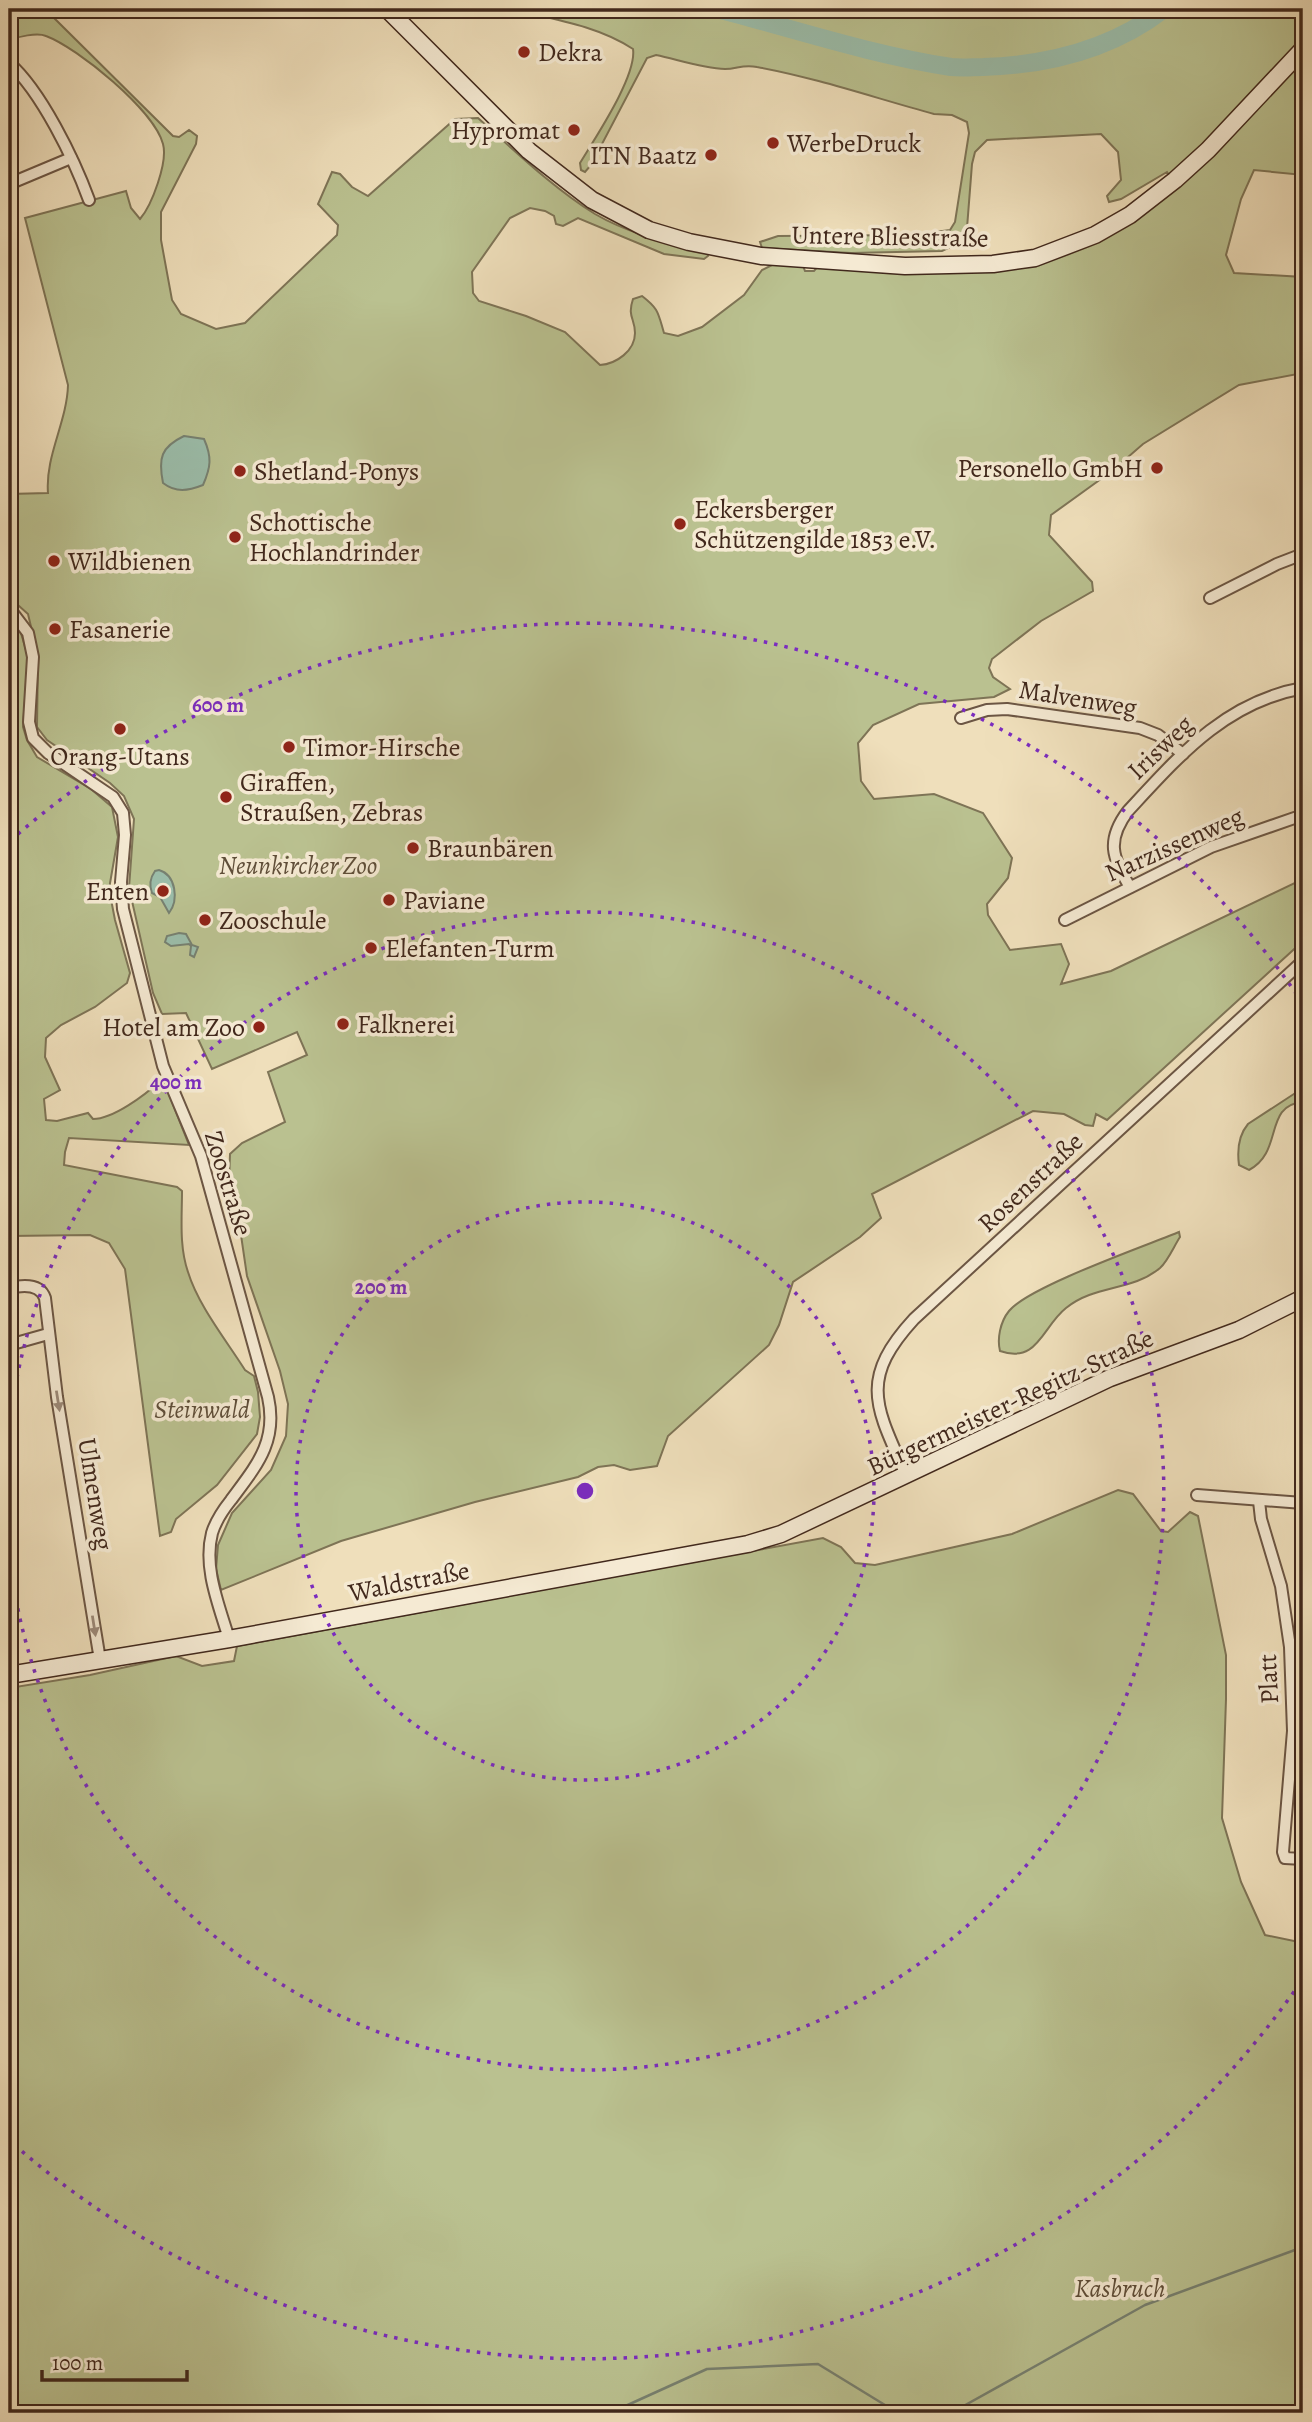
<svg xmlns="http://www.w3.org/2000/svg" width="1312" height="2422" viewBox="0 0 1312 2422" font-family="Alegreya,serif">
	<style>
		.green { fill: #bac190; stroke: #7e7456; stroke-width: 2 }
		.water { fill: #9bbdaa; stroke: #778171; stroke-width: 2 }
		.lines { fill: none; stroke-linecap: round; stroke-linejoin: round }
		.stream { stroke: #778171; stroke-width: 2.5 }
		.river { stroke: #9bbdaa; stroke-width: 18 }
		.street-casing { stroke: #6c5644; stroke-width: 14 }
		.secondary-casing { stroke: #41281c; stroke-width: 19 }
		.street { stroke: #f5ead3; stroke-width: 10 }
		.secondary { stroke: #f5ead3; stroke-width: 16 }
		.oneway { fill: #9b8978 }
		.ring { fill: none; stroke: #7b2cbf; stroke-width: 3.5; stroke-dasharray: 3.5 7 }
		.poi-dot { fill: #8f2418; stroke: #f5ead3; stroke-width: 2.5 }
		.labels { text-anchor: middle; stroke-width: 7; stroke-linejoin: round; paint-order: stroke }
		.poi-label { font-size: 26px; fill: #41281c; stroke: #f5ead3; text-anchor: start }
		.street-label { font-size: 26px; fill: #41281c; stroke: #f5ead3 }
		.park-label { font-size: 26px; font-style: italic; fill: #5f4e39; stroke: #f5ead3 }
		.centre { fill: #7b2cbf; stroke: #f5ead3; stroke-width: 3.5 }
		.ring-label { font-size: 21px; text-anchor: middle; font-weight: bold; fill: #7b2cbf; stroke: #f5ead3; stroke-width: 7; stroke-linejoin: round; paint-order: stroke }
	</style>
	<rect width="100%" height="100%" fill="#efdfbb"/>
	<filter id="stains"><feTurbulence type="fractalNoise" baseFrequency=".00286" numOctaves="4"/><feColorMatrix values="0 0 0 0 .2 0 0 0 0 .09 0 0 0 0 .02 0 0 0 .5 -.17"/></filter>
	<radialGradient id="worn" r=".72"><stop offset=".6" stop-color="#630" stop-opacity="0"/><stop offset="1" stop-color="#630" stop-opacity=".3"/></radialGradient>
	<g class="green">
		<path d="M510,9H1303V175L1254,170L1241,199L1226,255L1234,273L1303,277V373L1239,385L1143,444L1112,471L1051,515L1049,535L1092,582L1093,591L1041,621L992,659L989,668L993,677L1010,689L994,697L919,704L873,725L858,743L861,781L874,799L934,794L983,813L1012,858L1008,878L987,904L988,915L1010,950L1061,944L1069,964L1061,984L1111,971L1303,879V941L1107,1120L1096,1114L1093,1126L1085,1125L1064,1114L1033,1111L872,1194L881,1218L860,1237L793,1282L779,1325L769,1345L668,1436L657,1466L630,1470L614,1465L598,1467L578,1477L475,1502L341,1541L221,1590L216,1569L218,1545L232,1513L271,1470L286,1436L288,1404L280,1371L247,1276L241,1235L228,1211L230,1154L242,1143L285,1122L268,1072L307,1055L297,1032L212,1069L186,1013L162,1014L153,993L129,888L134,819L124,796L110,783L47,740L37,727L38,656L28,614L9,597V494L48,493C45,456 67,422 68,385L25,218L126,191L131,208L140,219C152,205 168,162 163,144C154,110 78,48 46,36C37,32 18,37 9,40V14L42,15L54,18L173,136L179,137L189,130L197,136L196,144L161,212V240L172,300L181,314L216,329L245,323L337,235L338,225L318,204L332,172L340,174L352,187L368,196L455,119L478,118C515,151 553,188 595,214C629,234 669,243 707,253L708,256L704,259L664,254L578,218L563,226L556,224L554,216L545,211L530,208L510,218L472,272L473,293L479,301L526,316L565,332L600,365C616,364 635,351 635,333C635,318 627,317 633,299L642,296C659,309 658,313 664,333L678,336L702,327L744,295L762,270L772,265L802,263L805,271H814L819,265L1036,262L1177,187L1167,172L1121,199L1109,202L1107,196L1121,180L1118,152L1101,134L987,140L975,152L972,164L967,228L959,243L942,251L851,253L762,248L760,242L778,236L912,235L950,230L955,222L969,133L967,122L952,115L934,114C875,98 817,78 757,67C743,64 737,69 725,69C703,68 679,60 656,55L647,58L591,165L585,172L581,170L580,163C595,138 637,76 633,49C597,25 551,19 510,9Z"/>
		<path d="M9,616L21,633L28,657L23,727L27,740L37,757L91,789L112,807L118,837L109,889L115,920L130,973L127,983L95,1007L61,1025L46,1038L45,1057L60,1090L44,1099L46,1120L57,1121L88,1113L93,1119C113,1119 145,1095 159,1082H164L189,1145L69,1138L65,1152L64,1165L177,1187L182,1191C182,1218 179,1246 188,1272C198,1305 226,1340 245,1370L254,1376L258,1392L260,1417L257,1434L217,1485L176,1519L171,1532L160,1536L125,1269L109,1243L90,1235L9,1236Z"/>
		<path d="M1303,1088V1102C1263,1105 1284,1152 1249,1170L1239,1165C1237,1150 1238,1136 1248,1124Z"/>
		<path d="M1179,1232L1180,1237C1174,1246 1168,1261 1160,1268C1131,1292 1096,1284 1066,1308C1042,1327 1038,1364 1000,1351C997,1339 1000,1322 1009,1311C1028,1287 1145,1246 1179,1232Z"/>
		<polygon points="1118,1490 1133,1494 1161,1531 1168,1532 1190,1512 1198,1516 1226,1655 1226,1699 1222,1818 1241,1882 1265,1935 1294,1941 1303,1939 1303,2413 9,2413 9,1688 90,1675 176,1656 202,1666 234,1661 237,1646 823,1538 841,1547 855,1563 875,1565 1012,1534"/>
	</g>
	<g class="water">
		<path d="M184,436L204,439C212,457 211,467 203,485C188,491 176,493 163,483C158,458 161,447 184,436Z"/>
		<path d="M159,870C176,875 179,900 169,913L160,897L152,893C149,885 150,878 155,871Z"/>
		<polygon points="179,933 186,934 192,945 198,947 194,957 190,955 191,946 189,944 171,946 165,942 167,936"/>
	</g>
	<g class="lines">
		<g class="stream">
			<polyline points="610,2413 707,2369 818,2364 898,2413"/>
			<polyline points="951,2413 1145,2305 1303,2247"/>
		</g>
		<path class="river" d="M717,9C794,29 872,55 951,67C962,68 973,67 983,67C1048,65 1112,49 1164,9"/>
		<g class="street-casing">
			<g id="street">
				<path d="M9,63C41,91 74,159 89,200"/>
				<polyline points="9,184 71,158"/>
				<polyline points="1210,598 1277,564 1303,554"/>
				<path d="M9,608L28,633L33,657L29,722L33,738L48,753L113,797L123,813L125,835L121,882L123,909L163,1066L201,1156L268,1397C278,1442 256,1466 231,1500C223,1510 216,1520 212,1533C203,1568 219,1605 229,1639"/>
				<polyline points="961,718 987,710 1007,709 1140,728 1158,735 1183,754"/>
				<path d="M1130,887C1112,858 1106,840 1128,811C1179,756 1225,702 1303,688"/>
				<polyline points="1065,920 1211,847 1303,815"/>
				<path d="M9,1288C22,1285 40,1283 45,1298L57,1397L100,1660"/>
				<polyline points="9,1345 48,1334"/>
				<path d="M906,1475C876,1407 858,1380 914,1319L1303,961"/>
				<polyline points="1197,1495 1303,1503"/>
				<polyline points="1259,1501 1261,1519 1281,1586 1290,1647 1293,1731 1283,1852 1285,1858 1303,1859"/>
			</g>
		</g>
		<g class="secondary-casing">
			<g id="secondary">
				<polyline points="387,9 529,151 592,200 649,230 689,242 761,256 905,266 993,264 1035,258 1095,235 1130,215 1175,180 1208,150 1303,49"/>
				<polyline points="9,1675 229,1639 748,1544 781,1534 1110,1378 1239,1330 1303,1298"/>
			</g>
		</g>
		<use href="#street" class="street"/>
		<use href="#secondary" class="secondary"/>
	</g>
	<defs><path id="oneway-solid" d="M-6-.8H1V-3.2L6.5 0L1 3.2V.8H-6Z" transform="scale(1.75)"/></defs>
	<g class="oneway">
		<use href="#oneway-solid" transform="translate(58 1401) rotate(81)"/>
		<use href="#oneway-solid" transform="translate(94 1626) rotate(81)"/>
	</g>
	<g class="ring">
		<circle cx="585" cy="1491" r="289"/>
		<path d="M9 1430A579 579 0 1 1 9 1552"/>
		<path d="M1300 1983A868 868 0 0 1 10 2141M10 841A868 868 0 0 1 1300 999"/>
	</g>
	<g class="poi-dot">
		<circle cx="524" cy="52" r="7"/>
		<circle cx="574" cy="130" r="7"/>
		<circle cx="773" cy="143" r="7"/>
		<circle cx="711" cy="155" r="7"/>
		<circle cx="1157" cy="468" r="7"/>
		<circle cx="240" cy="471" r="7"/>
		<circle cx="680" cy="524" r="7"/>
		<circle cx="235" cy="537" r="7"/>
		<circle cx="54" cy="561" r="7"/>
		<circle cx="55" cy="629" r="7"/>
		<circle cx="120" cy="729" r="7"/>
		<circle cx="289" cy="747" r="7"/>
		<circle cx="226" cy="797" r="7"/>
		<circle cx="413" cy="848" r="7"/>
		<circle cx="163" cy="891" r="7"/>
		<circle cx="389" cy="900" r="7"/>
		<circle cx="205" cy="920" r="7"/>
		<circle cx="371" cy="948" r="7"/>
		<circle cx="343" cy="1024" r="7"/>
		<circle cx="259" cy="1027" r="7"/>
	</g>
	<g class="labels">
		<g class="poi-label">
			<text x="538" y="61">Dekra</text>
			<text x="560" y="139" text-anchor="end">Hypromat</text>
			<text x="787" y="152">WerbeDruck</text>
			<text x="697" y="164" text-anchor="end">ITN Baatz</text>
			<text x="1143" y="477" text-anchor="end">Personello GmbH</text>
			<text x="254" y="480">Shetland-Ponys</text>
			<text x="694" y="518">Eckersberger<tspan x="694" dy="30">Schützengilde 1853 e.V.</tspan></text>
			<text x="249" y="531">Schottische<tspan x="249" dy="30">Hochlandrinder</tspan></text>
			<text x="68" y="570">Wildbienen</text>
			<text x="69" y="638">Fasanerie</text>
			<text x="303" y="756">Timor-Hirsche</text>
			<text x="120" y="765" text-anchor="middle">Orang-Utans</text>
			<text x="240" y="791">Giraffen,<tspan x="240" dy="30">Straußen, Zebras</tspan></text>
			<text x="427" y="857">Braunbären</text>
			<text x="149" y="900" text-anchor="end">Enten</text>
			<text x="403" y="909">Paviane</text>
			<text x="219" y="929">Zooschule</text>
			<text x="385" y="957">Elefanten-Turm</text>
			<text x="357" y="1033">Falknerei</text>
			<text x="245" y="1036" text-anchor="end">Hotel am Zoo</text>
		</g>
		<g class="street-label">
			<text transform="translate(890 236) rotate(1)" y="9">Untere Bliesstraße</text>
			<text transform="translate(1078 698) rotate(9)" y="9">Malvenweg</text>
			<text transform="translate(1160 747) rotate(-44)" y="9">Irisweg</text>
			<text transform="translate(1174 844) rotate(-24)" y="9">Narzissenweg</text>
			<text transform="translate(1030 1182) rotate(-43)" y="9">Rosenstraße</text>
			<text transform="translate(229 1183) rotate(73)" y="9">Zoostraße</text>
			<text transform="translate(1010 1402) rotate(-25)" y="9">Bürgermeister-Regitz-Straße</text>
			<text transform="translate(96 1494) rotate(81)" y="9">Ulmenweg</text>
			<text transform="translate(409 1581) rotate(-11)" y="9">Waldstraße</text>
			<text transform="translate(1268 1679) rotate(-93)" y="9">Platt</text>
		</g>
		<g class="park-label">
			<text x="298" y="874">Neunkircher Zoo</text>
			<text x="202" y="1418">Steinwald</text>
			<text x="1120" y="2297">Kasbruch</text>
		</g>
	</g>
	<circle cx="585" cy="1491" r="10" class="centre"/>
	<g class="ring-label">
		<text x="218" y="712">600 m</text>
		<text x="176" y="1089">400 m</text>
		<text x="381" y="1294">200 m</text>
	</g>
	<rect width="1312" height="2422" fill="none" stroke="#efdfbb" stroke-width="35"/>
	<rect x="10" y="10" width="1291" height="2401" fill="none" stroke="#41281c" stroke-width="3.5"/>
	<rect x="18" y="18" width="1277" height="2387" fill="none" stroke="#41281c" stroke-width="2"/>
	<path d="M42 2370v10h145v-10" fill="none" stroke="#41281c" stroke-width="3.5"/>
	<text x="52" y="2370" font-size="21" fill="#41281c" stroke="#f5ead3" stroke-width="5" paint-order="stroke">100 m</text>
	<rect width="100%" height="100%" filter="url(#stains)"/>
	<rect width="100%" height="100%" fill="url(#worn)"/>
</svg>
